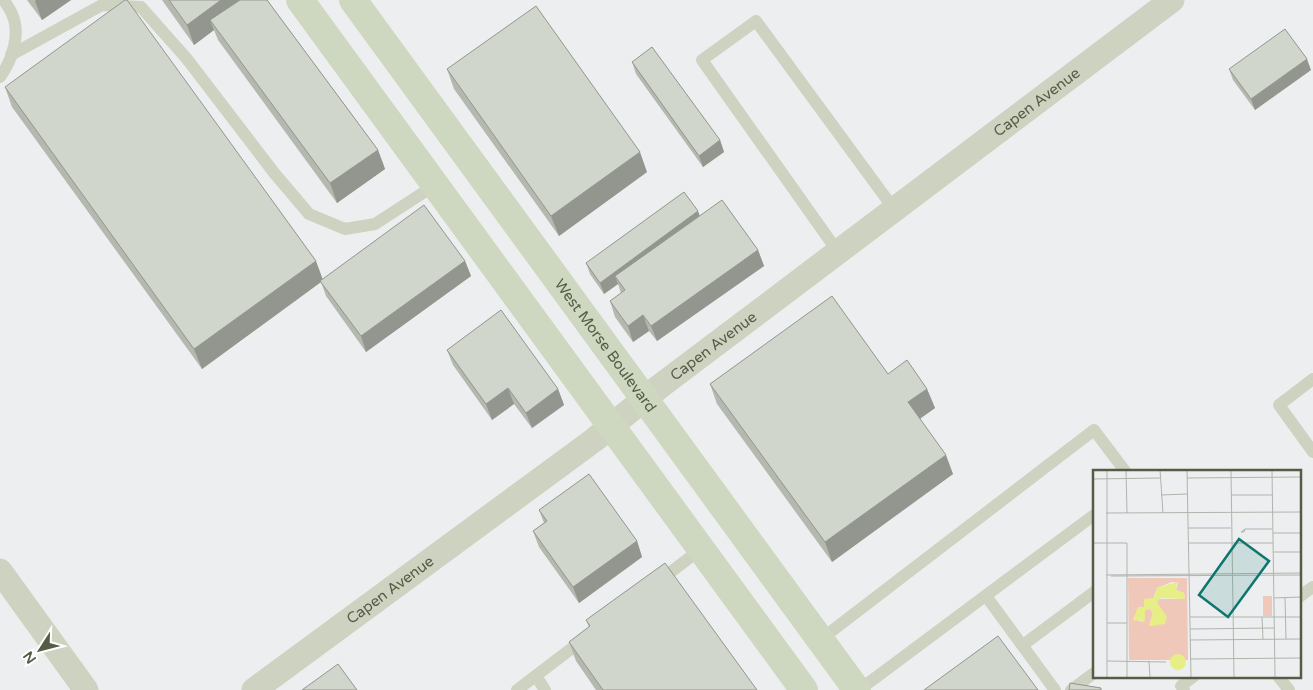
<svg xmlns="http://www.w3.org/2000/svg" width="1313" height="690" viewBox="0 0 1313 690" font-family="'Varela Round',sans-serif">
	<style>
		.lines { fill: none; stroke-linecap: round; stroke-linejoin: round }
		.lane { stroke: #cdd3c0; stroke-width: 12 }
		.street { stroke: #cdd3c0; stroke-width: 25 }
		.secondary { stroke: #ced7bf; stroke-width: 28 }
		.wall { fill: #b4b8af }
		.shaded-wall { fill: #92968f }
		.building { fill: #d1d6cc; stroke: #92968f }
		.labels { text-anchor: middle; stroke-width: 4; stroke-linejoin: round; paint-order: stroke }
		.street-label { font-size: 15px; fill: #545c45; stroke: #fff }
		.inset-road { fill: none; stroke: #b0b4ac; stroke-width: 1 }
		.view { fill: #0f766e; fill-opacity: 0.15; stroke: #0f766e; stroke-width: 2.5 }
		.inset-edge { fill: none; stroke: #545c45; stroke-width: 2.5 }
	</style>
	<rect width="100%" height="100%" fill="#edeef0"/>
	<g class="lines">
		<g class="lane">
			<polyline points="11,55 102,5 141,7 187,59 275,174 309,214 345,229 375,224 435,185"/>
			<path d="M0,77C12,61 21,34 12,14C10,9 6,4 4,0"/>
			<polyline points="838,252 702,60 756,21 894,209"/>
			<polyline points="1313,379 1279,405 1313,452"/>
			<polyline points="659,581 701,549"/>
			<polyline points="986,596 1055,690"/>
			<polyline points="1299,597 1313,587"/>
			<polyline points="820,640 1094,430 1125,471"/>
			<polyline points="1023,645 1094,592"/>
			<polyline points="536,676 545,690"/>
			<polyline points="1278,676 1289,690"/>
			<polyline points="517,690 584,639"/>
			<polyline points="859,690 1094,515"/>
			<polyline points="1071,690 1094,673"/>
			<polyline points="1184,690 1181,686 1194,676"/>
		</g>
		<g class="street">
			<polyline points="0,571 86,690"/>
			<path id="s1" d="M254,690L594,440L659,387L1172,0"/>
		</g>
		<g class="secondary">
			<polyline points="300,0 804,690"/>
			<path id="s2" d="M353,0L857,690"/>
		</g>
	</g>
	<g class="wall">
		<polygon points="27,0 71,0 42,20"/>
		<polygon points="162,0 267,0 378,150 385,169 337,203 218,40 214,30 194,45"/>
		<polygon points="632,62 720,140 724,152 703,167 636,74"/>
		<polygon points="447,69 647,172 559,236 454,89"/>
		<polygon points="1229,69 1311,70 1255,110 1233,80"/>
		<polygon points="5,87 323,279 465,261 471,276 366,352 326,296 321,282 202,369 12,107"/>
		<polygon points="700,216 758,250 764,266 657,341 649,331 633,342 615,317 610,301 621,293 618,284 604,294 590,274 586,263"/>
		<polygon points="447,350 558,389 564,405 532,428 514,404 492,420 453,365"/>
		<polygon points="888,374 927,389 935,408 920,419 953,474 832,562 717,404 710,384"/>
		<polygon points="539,510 637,541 642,557 579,603 539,547 533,531 544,523"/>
		<polygon points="586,620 757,690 596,690 576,661 569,642 589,627"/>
	</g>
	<g class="shaded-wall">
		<polygon points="36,0 71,0 42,20 35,1"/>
		<polygon points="221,0 255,0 210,20 214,30 194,45 187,25"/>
		<polygon points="1307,59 1311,70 1255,110 1251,99"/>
		<polygon points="720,140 724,152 703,167 699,156"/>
		<polygon points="378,150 385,169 337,203 330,183"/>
		<polygon points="640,152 647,172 559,236 551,216"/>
		<polygon points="698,211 702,222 615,276 618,284 604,294 600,283"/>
		<polygon points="758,250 764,266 657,341 651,326"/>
		<polygon points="316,261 323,280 320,281 321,282 202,369 194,349"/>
		<polygon points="465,261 471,276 366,352 361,336"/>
		<polygon points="643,315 649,331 633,342 628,326"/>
		<polygon points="508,388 514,404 492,420 486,404"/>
		<polygon points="558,389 564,405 532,428 526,413"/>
		<polygon points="927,389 935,408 915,422 908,402"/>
		<polygon points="946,455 953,474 832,562 825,542"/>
		<polygon points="637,541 642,557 579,603 573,587"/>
	</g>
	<g class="building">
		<polygon points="125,0 127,0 316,261 194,349 5,87"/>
		<polygon points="169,0 221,0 187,25"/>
		<polygon points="240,0 267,0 378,150 330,183 210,20"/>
		<polygon points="536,6 640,152 551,216 447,69"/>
		<polygon points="1285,29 1307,59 1251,99 1229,69"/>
		<polygon points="652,47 720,140 699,156 632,62"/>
		<polygon points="684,192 698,211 600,283 586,263"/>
		<polygon points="722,200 758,250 651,326 643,315 628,326 610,301 625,290 615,276"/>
		<polygon points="424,205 465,261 361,336 320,281"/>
		<polygon points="832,296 888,374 907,360 927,389 908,402 946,455 825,542 710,384"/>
		<polygon points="501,310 558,389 526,413 508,388 486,404 447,350"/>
		<polygon points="589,474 637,541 573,587 533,531 547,521 539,510"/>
		<polygon points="665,563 757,690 603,690 569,642 590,626 586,620"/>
		<polygon points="998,636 1038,690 924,690"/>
		<polygon points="338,664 357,690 302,690"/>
		<polygon points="1070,683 1101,688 1101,690 1069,690"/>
	</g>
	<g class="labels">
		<g class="street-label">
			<text dy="5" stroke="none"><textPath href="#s1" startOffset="979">Capen Avenue</textPath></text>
			<text dy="5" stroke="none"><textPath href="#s2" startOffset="428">West Morse Boulevard</textPath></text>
			<text dy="5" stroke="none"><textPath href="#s1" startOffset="574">Capen Avenue</textPath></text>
			<text dy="5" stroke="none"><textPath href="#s1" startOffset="169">Capen Avenue</textPath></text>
		</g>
	</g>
	<g transform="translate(1093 470)">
		<rect width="208" height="208" fill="#edeef0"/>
		<path d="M35,108H94L95,190H36ZM79,112L85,113L83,120L91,123L92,129H65L64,133L72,145L68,154L56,156L60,143L57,139L52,140L50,152L40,149L46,137H51V129H60L64,118ZM170,126H179V146H170Z" fill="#f0c8ba" fill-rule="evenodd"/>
		<path d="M84,112L83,120L91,123L92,129L67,128L64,132L74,147L72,154L56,156L60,143L57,139L52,140V151L40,150L45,137H51V129L61,128L64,118ZM77 192a8 8 0 1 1 16 0a8 8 0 1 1-16 0Z" fill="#e6ee85"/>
		<path class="inset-road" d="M14,0V207M33,0L34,43M67,0L70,43M94,0L98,207M138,0L141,207M179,0L182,207M94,8L208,7M0,9L67,8M68,25L94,24M138,25H179M13,43L208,42M95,58H138M152,59L148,62H151L152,59H179M180,63H208M0,73H34V207M95,73H180M180,82H208M13,105L208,103M18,106L208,105M192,127L193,169M181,128L208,127M97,147H208M169,147L170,169M14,153H34M97,159L181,158M97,170L208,169M97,189L208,188M14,191L73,192M56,191L57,207"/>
		<path class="view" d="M146,69L176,91L135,147L106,125Z"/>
		<rect width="208" height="208" class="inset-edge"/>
	</g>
	<g transform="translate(40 650) rotate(234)" stroke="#ffffff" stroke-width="4" paint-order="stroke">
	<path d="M0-4L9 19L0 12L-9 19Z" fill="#545c45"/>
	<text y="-8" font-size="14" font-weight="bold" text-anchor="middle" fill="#545c45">N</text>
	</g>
</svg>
